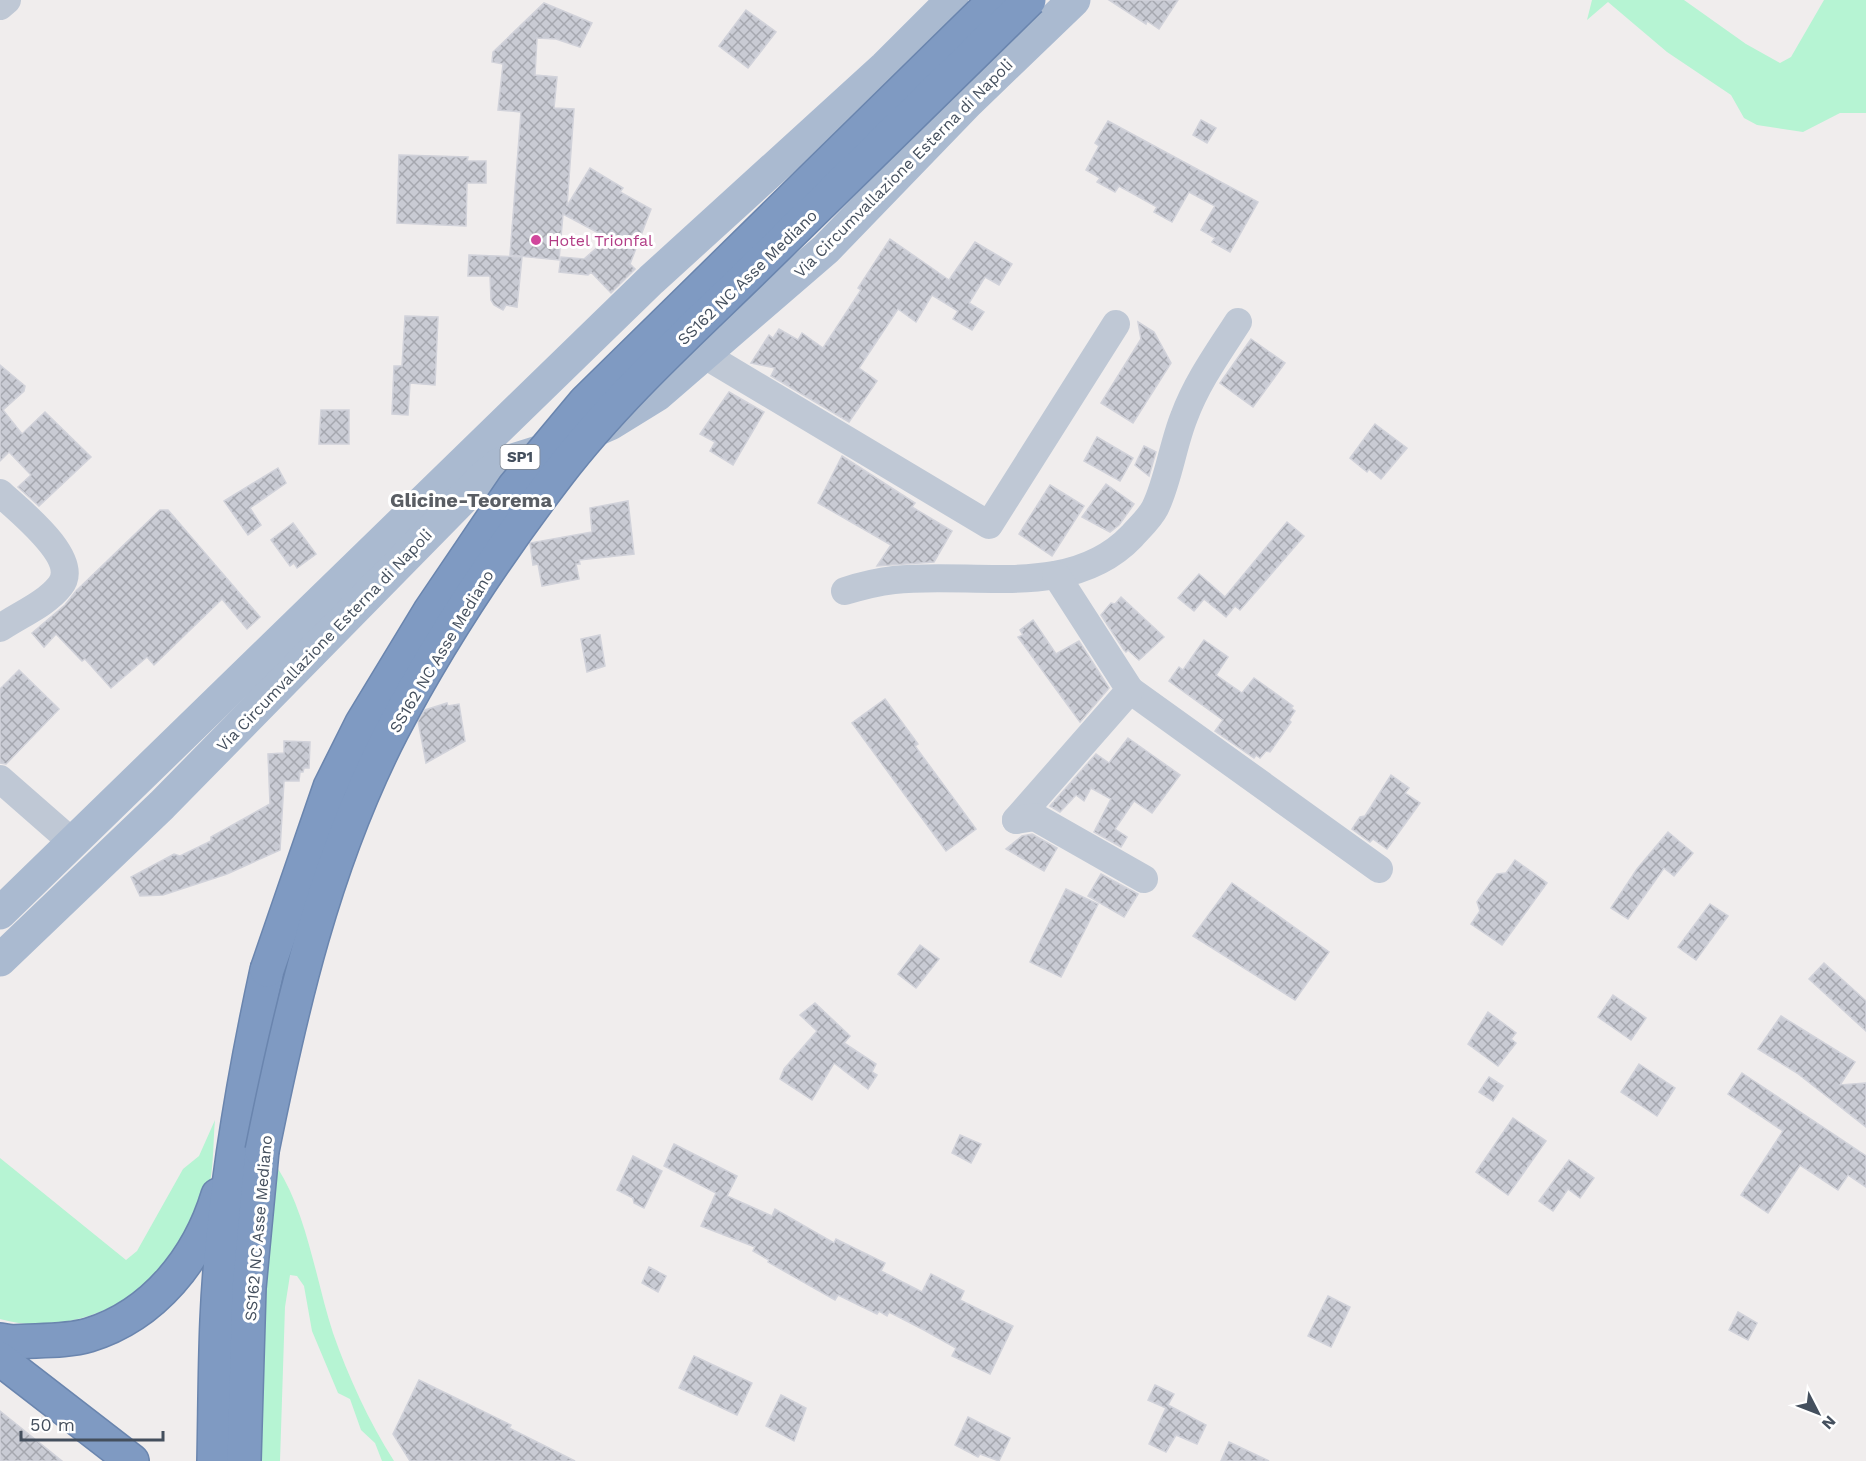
<svg xmlns="http://www.w3.org/2000/svg" width="1866" height="1461" viewBox="0 0 1866 1461" font-family="'Work Sans',sans-serif">
	<style>
		.green { fill: #b6f4d3 }
		.building { fill: url(#building-cross-hatch); stroke: #d1d2da; stroke-width: 1.5 }
		.lines { fill: none; stroke-linecap: round; stroke-linejoin: round }
		.highway-casing { stroke: #6a85ae; stroke-width: 36 }
		.minor { stroke: #bfc8d5; stroke-width: 28 }
		.major { stroke: #aabad0; stroke-width: 33 }
		.highway { stroke: #7f9ac2; stroke-width: 33 }
		.highway-bridge-casing { stroke: #6a85ae; stroke-width: 36; stroke-linecap: butt }
		.highway-bridge { stroke: #7f9ac2; stroke-width: 33 }
		.hotel-dot { fill: #d1479c; stroke: #fff; stroke-width: 2 }
		.labels { text-anchor: middle; stroke-width: 6; stroke-linejoin: round; paint-order: stroke }
		.shield { fill: #fff; stroke: #7c848e; stroke-width: 1.5 }
		.shield-label { font-size: 15px; font-weight: bold; fill: #444f5d }
		.street-label { font-size: 16px; fill: #444f5d; stroke: #fff }
		.hotel-label { font-size: 16px; fill: #b23c85; stroke: #fff; text-anchor: start }
		.quarter-label { font-size: 20px; font-weight: bold; fill: #595d63; stroke: #fff }
	</style>
	<defs>
		<pattern id="building-cross-hatch" width="8" height="8" patternUnits="userSpaceOnUse" patternTransform="scale(1.5)"><rect width="8" height="8" fill="#c9cbd4"/><path d="M0 0l8 8M0 8l8-8" fill="none" stroke="#a5a7af"/></pattern>
	</defs>
	<rect width="100%" height="100%" fill="#f0eded"/>
	<g class="green">
		<polygon points="1592,0 1684,0 1746,44 1780,63 1791,57 1824,0 1866,0 1866,113 1840,113 1803,132 1757,125 1744,118 1731,95 1667,52 1608,2 1587,20"/>
		<path d="M215,1120C213,1140 214,1176 207,1193C200,1210 178,1252 167,1266C127,1310 58,1336 0,1319V1158L126,1260L137,1251L183,1169L199,1156Z"/>
		<path d="M277,1167C307,1213 316,1281 333,1333C348,1376 369,1422 394,1461H382L375,1443L361,1430L350,1399L338,1393L312,1331L304,1286L297,1276L290,1275L285,1307L280,1461H260L265,1263Z"/>
	</g>
	<g class="building">
		<polygon points="1109,0 1178,0 1159,29 1147,21 1146,24"/>
		<polygon points="544,3 592,23 580,47 556,39 537,38 535,75 557,77 554,108 574,109 567,206 590,168 623,188 620,192 651,209 630,264 635,269 611,293 591,272 588,275 559,272 561,257 584,259 608,238 563,214 559,260 510,255 521,112 498,110 503,64 492,62 493,52"/>
		<polygon points="746,10 776,32 748,68 719,46"/>
		<polygon points="1201,120 1216,128 1207,143 1193,135"/>
		<polygon points="1108,121 1258,202 1230,252 1212,242 1215,238 1201,230 1215,206 1189,192 1172,222 1154,212 1157,207 1119,186 1115,192 1097,182 1100,178 1086,170 1099,146 1095,143"/>
		<polygon points="399,155 468,157 467,161 486,161 486,183 467,183 466,226 397,223"/>
		<polygon points="890,239 949,280 975,242 1012,264 999,285 985,277 969,303 984,312 972,330 953,319 958,311 932,295 916,322 898,309 859,368 877,381 849,422 771,376 775,368 751,363 769,335 773,338 779,329 798,340 802,333 823,348 861,290 858,288"/>
		<polygon points="469,255 522,257 517,307 506,305 503,310 494,305 491,300 490,276 468,276"/>
		<polygon points="405,316 438,317 435,385 410,383 408,415 392,414 394,366 402,366"/>
		<polygon points="1138,322 1154,332 1171,363 1133,423 1101,403 1141,339"/>
		<polygon points="1251,339 1285,363 1253,407 1220,383"/>
		<polygon points="0,365 25,386 24,391 3,410 22,434 45,412 91,457 39,506 18,487 31,475 9,452 0,461"/>
		<polygon points="729,392 764,412 733,465 710,451 715,442 700,434"/>
		<polygon points="321,410 349,410 349,444 319,444"/>
		<polygon points="1375,424 1407,448 1381,479 1369,469 1367,472 1350,458"/>
		<polygon points="1097,437 1133,458 1120,481 1084,461"/>
		<polygon points="1144,446 1156,452 1149,476 1135,465"/>
		<polygon points="842,456 915,503 912,507 952,531 934,562 877,566 891,545 818,503"/>
		<polygon points="278,468 286,483 250,508 261,525 248,535 224,501"/>
		<polygon points="1106,484 1134,504 1119,525 1110,532 1082,517"/>
		<polygon points="1050,485 1084,506 1052,556 1019,534"/>
		<polygon points="628,501 634,554 579,560 580,564 576,564 579,579 542,586 538,564 533,565 530,543 592,532 590,508"/>
		<polygon points="160,510 168,510 260,617 247,629 222,599 154,665 147,657 111,688 85,659 82,661 56,634 44,647 32,633 65,605 76,591"/>
		<polygon points="1287,522 1304,536 1240,610 1235,606 1226,617 1204,599 1194,611 1178,598 1199,574 1225,597"/>
		<polygon points="293,523 316,554 297,568 294,563 290,566 271,540"/>
		<polygon points="1121,597 1164,637 1139,660 1128,650 1126,652 1124,650 1101,615 1111,603 1115,604"/>
		<polygon points="1033,620 1056,654 1079,641 1109,688 1080,722 1018,637 1023,635 1020,630"/>
		<polygon points="600,635 605,666 587,672 581,639"/>
		<polygon points="1204,640 1228,657 1216,675 1242,693 1254,678 1293,706 1291,708 1295,711 1289,720 1291,722 1270,752 1266,751 1260,758 1256,755 1254,758 1215,731 1223,720 1169,681 1179,667 1183,670"/>
		<polygon points="19,670 59,709 6,764 0,763 0,689"/>
		<polygon points="885,699 918,744 915,746 976,829 946,851 852,723"/>
		<polygon points="447,703 448,706 459,704 465,741 426,763 418,721 425,710"/>
		<polygon points="1128,738 1180,775 1152,813 1134,801 1115,829 1127,837 1121,847 1094,832 1111,799 1091,788 1084,801 1076,795 1060,812 1050,806 1096,754 1109,763"/>
		<polygon points="284,741 310,742 309,768 304,768 303,772 300,772 299,781 284,781 280,850 227,874 163,895 140,896 131,877 174,854 180,856 211,841 211,837 270,804 268,754 284,753"/>
		<polygon points="1391,775 1409,788 1405,793 1420,803 1387,849 1373,839 1370,842 1352,829 1360,817 1365,816"/>
		<polygon points="1668,832 1693,853 1674,876 1664,868 1628,919 1611,908 1637,869"/>
		<polygon points="1032,834 1057,848 1044,871 1006,849 1022,836"/>
		<polygon points="1515,860 1547,883 1502,945 1471,924 1480,911 1477,902 1497,874 1506,873"/>
		<polygon points="1101,874 1138,894 1124,917 1088,896"/>
		<polygon points="1232,883 1329,952 1295,1000 1193,936"/>
		<polygon points="1066,889 1098,904 1061,977 1030,962"/>
		<polygon points="1710,904 1728,916 1696,960 1678,947"/>
		<polygon points="920,945 939,959 916,988 898,974"/>
		<polygon points="1824,963 1866,1001 1866,1031 1809,979"/>
		<polygon points="1613,995 1646,1018 1631,1040 1598,1017"/>
		<polygon points="815,1003 850,1036 844,1043 876,1064 872,1072 877,1075 868,1089 834,1063 812,1100 780,1079 784,1069 817,1031 800,1015"/>
		<polygon points="1488,1012 1516,1033 1511,1039 1516,1043 1498,1066 1468,1044"/>
		<polygon points="1781,1016 1855,1062 1840,1085 1866,1083 1866,1127 1797,1073 1758,1049"/>
		<polygon points="1639,1064 1675,1088 1657,1116 1621,1092"/>
		<polygon points="1742,1073 1866,1156 1866,1187 1848,1175 1838,1190 1800,1165 1768,1213 1741,1195 1783,1131 1728,1094"/>
		<polygon points="1489,1077 1503,1086 1493,1101 1479,1092"/>
		<polygon points="1513,1118 1546,1141 1508,1195 1476,1172"/>
		<polygon points="960,1135 981,1144 971,1163 952,1153"/>
		<polygon points="674,1144 737,1176 727,1196 772,1216 775,1209 834,1243 836,1239 885,1263 881,1271 922,1292 931,1274 964,1291 960,1300 1013,1326 990,1374 952,1356 956,1348 924,1330 889,1312 887,1316 879,1311 877,1314 838,1295 835,1300 768,1262 769,1260 753,1251 755,1247 701,1226 716,1193 664,1166"/>
		<polygon points="633,1156 662,1171 644,1208 634,1203 633,1198 617,1190"/>
		<polygon points="1569,1160 1594,1178 1580,1198 1568,1189 1553,1211 1539,1201"/>
		<polygon points="649,1267 666,1276 658,1292 642,1283"/>
		<polygon points="1328,1296 1350,1307 1331,1347 1308,1336"/>
		<polygon points="1738,1312 1757,1323 1748,1340 1729,1330"/>
		<polygon points="694,1356 752,1383 737,1415 679,1388"/>
		<polygon points="419,1380 511,1425 509,1428 575,1461 410,1461 393,1434"/>
		<polygon points="1155,1385 1174,1394 1168,1405 1206,1425 1197,1444 1176,1435 1166,1452 1149,1444 1166,1408 1148,1400"/>
		<polygon points="781,1395 806,1408 794,1441 766,1426"/>
		<polygon points="0,1411 62,1461 0,1461"/>
		<polygon points="968,1417 1010,1438 999,1461 980,1454 978,1457 955,1445"/>
		<polygon points="1229,1442 1269,1461 1221,1461"/>
	</g>
	<g class="lines">
		<g class="highway-casing">
			<g id="highway">
				<path d="M0,1340L12,1342C36,1340 66,1342 89,1335C154,1315 199,1258 218,1195"/>
				<polyline points="0,1359 132,1461"/>
				<path d="M214,1461C215,1414 215,1367 217,1320C222,1202 242,1085 267,970"/>
				<polyline points="244,1461 249,1288 262,1151"/>
			</g>
		</g>
		<g class="minor">
			<polyline points="0,6 7,0"/>
			<polyline points="703,354 989,525 1116,324"/>
			<path d="M0,493C18,510 82,559 60,586C46,604 19,615 0,628"/>
			<path d="M845,591C861,586 877,582 894,580C973,571 1071,600 1132,536C1140,527 1150,518 1155,508C1168,482 1173,444 1184,417C1197,382 1218,353 1238,322"/>
			<polyline points="1130,690 1379,869"/>
			<polyline points="0,779 72,842"/>
			<polyline points="1016,820 1130,690 1056,575"/>
			<polyline points="1016,820 1035,817 1144,879"/>
		</g>
		<g class="major">
			<polyline points="0,913 651,280 885,67 952,0"/>
			<polyline points="0,960 162,805 484,477 500,464 567,443 610,424 657,395 826,249 968,102 1074,0"/>
		</g>
		<use href="#highway" class="highway"/>
		<g class="highway-bridge-casing">
			<g id="highway-bridge">
				<polyline points="267,970 330,787 362,723 430,611 514,487 585,402 995,0"/>
				<path d="M262,1151C291,1007 324,863 392,731C439,641 496,555 558,474C614,401 683,338 749,274C843,182 936,91 1029,0"/>
			</g>
		</g>
		<use href="#highway-bridge" class="highway-bridge"/>
	</g>
	<circle class="hotel-dot" cx="536" cy="240" r="6"/>
	<g class="labels">
		<rect class="shield" x="500.5" y="445" width="39" height="24" rx="4.5"/>
		<g class="shield-label">
			<text x="520" y="462">SP1</text>
		</g>
		<g class="street-label">
			<text transform="translate(903 168) rotate(-45)" y="6">Via Circumvallazione Esterna di Napoli</text>
			<text transform="translate(747 277) rotate(-44)" y="6">SS162 NC Asse Mediano</text>
			<text transform="translate(324 640) rotate(-46)" y="6">Via Circumvallazione Esterna di Napoli</text>
			<text transform="translate(441 651) rotate(-59)" y="6">SS162 NC Asse Mediano</text>
			<text transform="translate(258 1228) rotate(-85)" y="6">SS162 NC Asse Mediano</text>
		</g>
		<g class="hotel-label">
			<text x="548" y="246">Hotel Trionfal</text>
		</g>
		<g class="quarter-label">
			<text x="471" y="507">Glicine-Teorema</text>
		</g>
	</g>
	<g transform="translate(1818 1413) rotate(132)" stroke="#ffffff" stroke-width="4.5" paint-order="stroke">
	<path d="M0-4.5L10 22L0 15L-10 22Z" fill="#444f5d"/>
	<text y="-9" font-size="16" font-weight="bold" text-anchor="middle" fill="#444f5d">N</text>
	</g>
	<path d="M21 1431v9h142v-9" fill="none" stroke="#444f5d" stroke-width="3"/>
	<text x="30" y="1431" font-size="18" fill="#444f5d" stroke="#ffffff" stroke-width="4.5" paint-order="stroke">50 m</text>
</svg>
